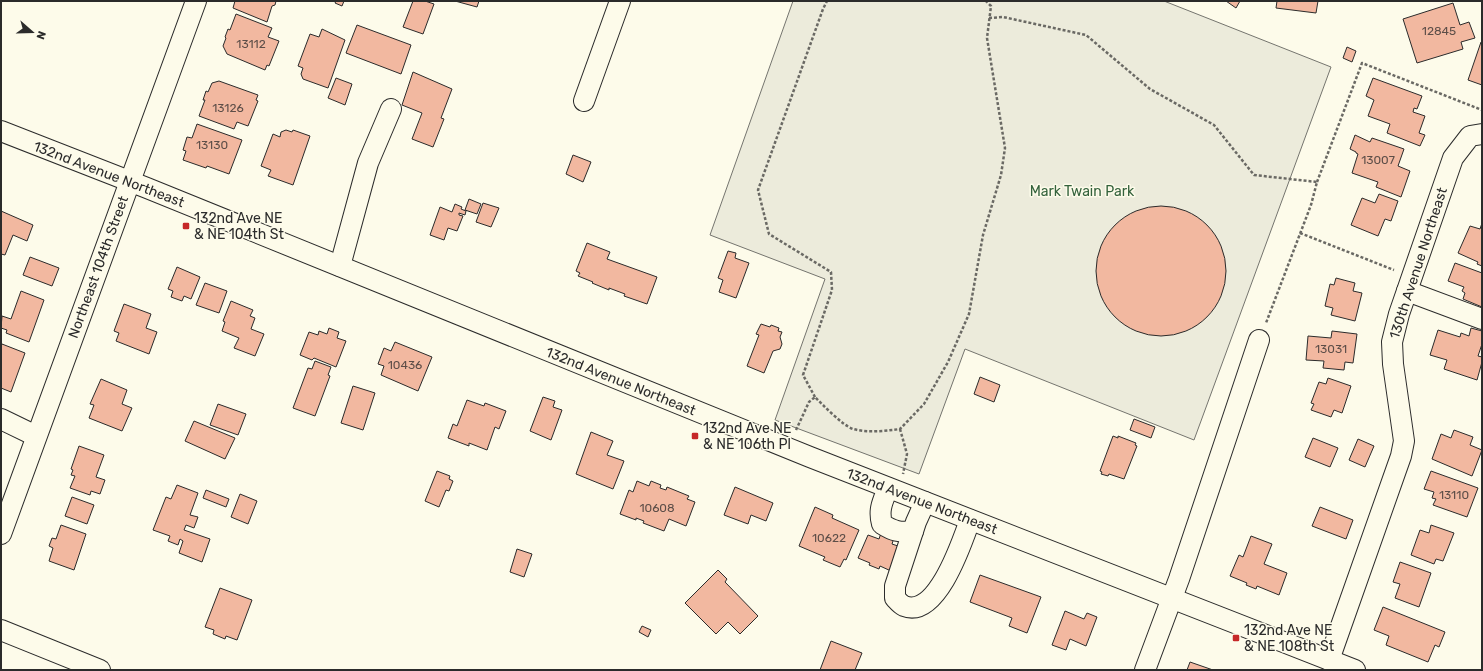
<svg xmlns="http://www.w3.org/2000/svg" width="1483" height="671" viewBox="0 0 1483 671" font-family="Rubik,sans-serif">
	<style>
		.green { fill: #ecebdb; stroke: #74746e }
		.building { fill: #f2b8a0; stroke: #2b2b2b }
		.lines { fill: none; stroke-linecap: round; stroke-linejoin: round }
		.minor-casing { stroke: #2b2b2b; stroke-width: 22 }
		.path { stroke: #6a6964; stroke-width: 2.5; stroke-dasharray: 3 2; stroke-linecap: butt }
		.minor { stroke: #fdfbea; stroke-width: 20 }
		.poi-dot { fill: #c62828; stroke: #fdfbea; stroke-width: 1.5 }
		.labels { text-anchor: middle; stroke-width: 3; stroke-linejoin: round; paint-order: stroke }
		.number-label { font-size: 12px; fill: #5d4e48 }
		.street-label { font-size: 14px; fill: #2b2b2b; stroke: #fdfbea }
		.park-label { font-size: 14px; fill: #34623c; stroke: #fdfbea }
		.poi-label { font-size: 14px; fill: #2b2b2b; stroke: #fdfbea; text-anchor: start }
	</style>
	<rect width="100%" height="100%" fill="#fdfbea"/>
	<polygon class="green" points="793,1 1164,1 1331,67 1194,440 965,349 919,474 775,420 825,279 710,235"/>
	<g class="building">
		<polygon points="235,1 276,1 275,5 272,6 267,22 233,8"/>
		<polygon points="336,1 344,1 342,6 335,3"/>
		<polygon points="413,1 425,1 434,4 423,34 403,27"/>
		<polygon points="455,1 479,1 477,7"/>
		<polygon points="1226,1 1240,1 1236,8"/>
		<polygon points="1277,1 1318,1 1316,13 1276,8"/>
		<polygon points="1453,3 1460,25 1469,22 1475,38 1461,42 1463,49 1417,63 1403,19"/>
		<polygon points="236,14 272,28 268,37 279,41 269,66 267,65 265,70 227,54 223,46 226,38 225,37 228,29 230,30"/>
		<polygon points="357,25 411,45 401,74 346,53"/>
		<polygon points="322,29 345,40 328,88 303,79 301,74 303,68 298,66 310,34 319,37"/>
		<polygon points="1481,42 1482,43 1482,85 1468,80"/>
		<polygon points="1347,47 1356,51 1352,62 1343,58"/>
		<polygon points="413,72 452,89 441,118 444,119 433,147 412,139 422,113 402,105"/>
		<polygon points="336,78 352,84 345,105 328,98"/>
		<polygon points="1373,78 1422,96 1417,109 1414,108 1413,112 1425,116 1419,133 1425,135 1420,146 1387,133 1390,124 1368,116 1374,100 1366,96"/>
		<polygon points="219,81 258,95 256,100 258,101 248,126 237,122 234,129 199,116 205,100 203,100 206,91 208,92 212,83"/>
		<polygon points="197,124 242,140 229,174 207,166 206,168 183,160 186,151 183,150 187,137 192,138"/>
		<polygon points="286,130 292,132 293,130 310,136 293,185 268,176 271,170 261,166 273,134 280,137 281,132"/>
		<polygon points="1355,135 1370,142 1372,138 1404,149 1398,166 1410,171 1401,197 1376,187 1378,182 1352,173 1358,154 1356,153 1356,152 1350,149"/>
		<polygon points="573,155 591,162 583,182 566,174"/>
		<polygon points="1379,194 1398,201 1391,221 1385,219 1378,236 1351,225 1362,198 1375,203"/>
		<polygon points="469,199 481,204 477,214 465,210"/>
		<polygon points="483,203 499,208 491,227 476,222"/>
		<polygon points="455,204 462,207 461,209 466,211 465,215 459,213 459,215 463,216 457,231 448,228 444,240 430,235 440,207 452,212"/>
		<circle cx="1161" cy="271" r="65"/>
		<polygon points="1,211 33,225 27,241 13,235 5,255 1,254"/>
		<polygon points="1482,223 1482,266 1477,264 1478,262 1458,253 1470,226 1480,229"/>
		<polygon points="587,243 610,252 607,259 657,277 647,304 624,296 625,294 609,288 609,290 592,283 593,282 578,276 580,273 576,271"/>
		<polygon points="728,251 736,253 735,258 749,263 736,298 719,292 723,280 718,278"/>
		<polygon points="30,257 59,268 52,286 23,275"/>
		<polygon points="1455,263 1482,273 1482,307 1463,299 1465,293 1462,291 1464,287 1448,281"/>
		<polygon points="177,267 200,277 191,299 184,296 182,301 171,297 173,291 168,289"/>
		<polygon points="1336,278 1355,283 1353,291 1362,293 1355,321 1331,315 1333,308 1325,306 1330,284 1334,285"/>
		<polygon points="205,283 227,291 219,313 196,305"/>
		<polygon points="21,291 44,300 29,342 6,333 7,330 1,328 2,316 11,319"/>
		<polygon points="231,301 253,310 250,316 255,318 251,329 264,334 255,356 234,348 239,338 222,331 225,322 223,321"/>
		<polygon points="124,304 151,314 146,328 157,332 149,354 116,341 119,333 114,331"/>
		<polygon points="761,324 770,327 771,325 779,328 778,331 782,332 780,337 782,344 780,349 773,351 764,373 747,366 759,335 756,334"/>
		<polygon points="329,328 339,332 337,338 346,341 336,367 314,358 312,360 300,355 309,332 318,335 319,331 327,334"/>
		<polygon points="1471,328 1482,331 1482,344 1478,356 1482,357 1482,362 1477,380 1444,369 1447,360 1430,355 1438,330 1460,337 1461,333 1469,336"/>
		<polygon points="1332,331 1357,334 1353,363 1345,362 1344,370 1323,368 1324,361 1306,360 1308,336 1331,338"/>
		<polygon points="395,342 432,357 418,391 381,375 384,366 378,364 384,348 391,351"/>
		<polygon points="2,344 25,353 11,392 1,388 1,347"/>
		<polygon points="315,361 331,367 328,375 330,376 315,416 293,408 308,368 312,369"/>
		<polygon points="980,377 1000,385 994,402 974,394"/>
		<polygon points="1328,378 1351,386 1342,413 1334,410 1331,417 1311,410 1314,404 1311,403 1319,382 1326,384"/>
		<polygon points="101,379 127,390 122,404 132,408 122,431 89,418 94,405 90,404"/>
		<polygon points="353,386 375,393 363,430 341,423"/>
		<polygon points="543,397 555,401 553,407 562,410 551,440 530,431"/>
		<polygon points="467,400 484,406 485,403 506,411 499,429 495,427 487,450 469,443 469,446 448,438 453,424 457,426"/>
		<polygon points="218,404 246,414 238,435 210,425"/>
		<polygon points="1134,419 1155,427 1151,438 1130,430"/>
		<polygon points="194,421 235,438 225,459 185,441"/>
		<polygon points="1454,430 1473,437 1470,445 1482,450 1472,476 1432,459 1441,434 1451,438"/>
		<polygon points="591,432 613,441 607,455 624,461 613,489 576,474"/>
		<polygon points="1113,436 1118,438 1118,436 1136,443 1135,445 1137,446 1124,479 1109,474 1108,476 1101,474 1102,472 1100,471"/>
		<polygon points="1313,438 1338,448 1330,467 1305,457"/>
		<polygon points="1358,439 1374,446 1365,467 1349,460"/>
		<polygon points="79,446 104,455 96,477 105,480 100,494 91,491 90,495 70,488 75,476 71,475 73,470 71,469"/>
		<polygon points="437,471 450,476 449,479 453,481 449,491 446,490 439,507 425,501"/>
		<polygon points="1431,471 1478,488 1467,517 1433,505 1436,499 1432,498 1434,492 1424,489"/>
		<polygon points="637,481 649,486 651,481 661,485 660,488 666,490 667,487 689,496 687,499 695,502 686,526 669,519 664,531 643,523 644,521 636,518 636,520 620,514 629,490 633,492"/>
		<polygon points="177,485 198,493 190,515 198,517 194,528 186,525 184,530 210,539 202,562 179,553 183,541 180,539 178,545 168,541 170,536 153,530 166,497 171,499"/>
		<polygon points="735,487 773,503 766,521 751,515 748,524 724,515"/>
		<polygon points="206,490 229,499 226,507 203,498"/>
		<polygon points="240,494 257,501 248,524 231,517"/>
		<polygon points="72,497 94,505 87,524 65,516"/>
		<polygon points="815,507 833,515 832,518 859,530 846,560 844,559 840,567 823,560 825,557 799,546"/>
		<polygon points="1320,507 1353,520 1346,539 1312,526"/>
		<polygon points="61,525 86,534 74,570 49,561 53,548 49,546 52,538 56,539"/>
		<polygon points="1431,525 1454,533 1443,561 1436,559 1434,564 1411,555 1420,530 1429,533"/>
		<polygon points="881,533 894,538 892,544 901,547 891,571 880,566 879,569 869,565 870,563 858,558 868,535 879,539"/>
		<polygon points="1251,536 1272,544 1264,564 1287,573 1279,595 1257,586 1256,589 1246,585 1247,583 1230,576 1239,555 1243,557"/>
		<polygon points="517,549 532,554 524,577 510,572"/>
		<polygon points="1400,562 1431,573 1419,607 1395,598 1400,584 1393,582"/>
		<polygon points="718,570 727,579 725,582 758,616 740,634 728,622 716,634 685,603"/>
		<polygon points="980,575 1041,597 1027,633 1009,626 1012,618 970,602"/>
		<polygon points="220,588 252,600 237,640 226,636 225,639 213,634 214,630 205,627"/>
		<polygon points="1383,607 1445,632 1439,647 1435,645 1428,662 1386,645 1389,636 1374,630"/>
		<polygon points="1065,611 1084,619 1087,613 1097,617 1086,646 1070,639 1066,650 1052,645"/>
		<polygon points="642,626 651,630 648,637 639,632"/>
		<polygon points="831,641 862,653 855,670 820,670"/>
		<polygon points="1190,662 1213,670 1187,670"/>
	</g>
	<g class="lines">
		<g class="minor-casing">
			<g id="minor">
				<polyline points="584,101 620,1"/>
				<polyline points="1,131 147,188 810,457 1355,670"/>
				<polyline points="340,266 368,163 391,109"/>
				<polyline points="1407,291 1482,319"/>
				<polyline points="1,419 36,436"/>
				<path d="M888,488C883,501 878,509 882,524C893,531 900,533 913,531"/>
				<path d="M925,502L916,522L895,586V598C897,600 900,604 904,606C937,619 962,542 970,520"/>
				<polyline points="1,534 196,1"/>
				<polyline points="1,630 100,670"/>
				<polyline points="1329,660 1401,456 1404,441 1393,364 1392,342 1399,314 1453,158 1470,136 1482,134"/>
				<polyline points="1145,670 1179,579 1259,340"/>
			</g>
		</g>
		<g class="path">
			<polyline points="989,18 1003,17 1086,35 1150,89 1214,125 1254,175 1317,182 1311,205 1266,323"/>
			<polyline points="1317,182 1362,63 1482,110"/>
			<polyline points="1300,233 1394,270"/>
			<polyline points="815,397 803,375 832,290 831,272 769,234 758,190 823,9 827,1"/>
			<polyline points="900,429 907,454 903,474"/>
			<path d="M796,430L809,402L815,397C823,405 842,425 853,429C868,433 885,431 900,429L924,404L948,362L969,314L983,235L1001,175L1005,148L987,38L991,6L986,1"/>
		</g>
		<use href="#minor" class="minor"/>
	</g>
	<g class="poi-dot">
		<rect x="182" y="222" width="8" height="8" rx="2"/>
		<rect x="691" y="432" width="8" height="8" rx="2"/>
		<rect x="1232" y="634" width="8" height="8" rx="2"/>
	</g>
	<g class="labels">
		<g class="number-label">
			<text x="1439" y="35">12845</text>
			<text x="251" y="48">13112</text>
			<text x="228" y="112">13126</text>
			<text x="212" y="149">13130</text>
			<text x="1378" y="164">13007</text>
			<text x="1331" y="353">13031</text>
			<text x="405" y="369">10436</text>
			<text x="1454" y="499">13110</text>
			<text x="657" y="512">10608</text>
			<text x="829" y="542">10622</text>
		</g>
		<g class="street-label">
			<text transform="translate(109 174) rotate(21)" y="5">132nd Avenue Northeast</text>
			<text transform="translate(1418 263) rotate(-72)" y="5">130th Avenue Northeast</text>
			<text transform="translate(98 267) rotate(-70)" y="5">Northeast 104th Street</text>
			<text transform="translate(621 381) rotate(22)" y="5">132nd Avenue Northeast</text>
			<text transform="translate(922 501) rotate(21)" y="5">132nd Avenue Northeast</text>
		</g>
		<g class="park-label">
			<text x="1082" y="196">Mark Twain Park</text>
		</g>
		<g class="poi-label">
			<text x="194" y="223">132nd Ave NE<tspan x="194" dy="16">&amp; NE 104th St</tspan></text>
			<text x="703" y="433">132nd Ave NE<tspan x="703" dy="16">&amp; NE 106th Pl</tspan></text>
			<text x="1244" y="635">132nd Ave NE<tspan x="1244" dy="16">&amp; NE 108th St</tspan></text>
		</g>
	</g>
	<rect width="1483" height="671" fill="none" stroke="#2b2b2b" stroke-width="4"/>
	<g transform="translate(32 32) rotate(110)" stroke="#fdfbea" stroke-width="3" paint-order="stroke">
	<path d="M0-3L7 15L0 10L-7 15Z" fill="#2b2b2b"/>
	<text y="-6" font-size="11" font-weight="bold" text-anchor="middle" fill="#2b2b2b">N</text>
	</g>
</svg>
